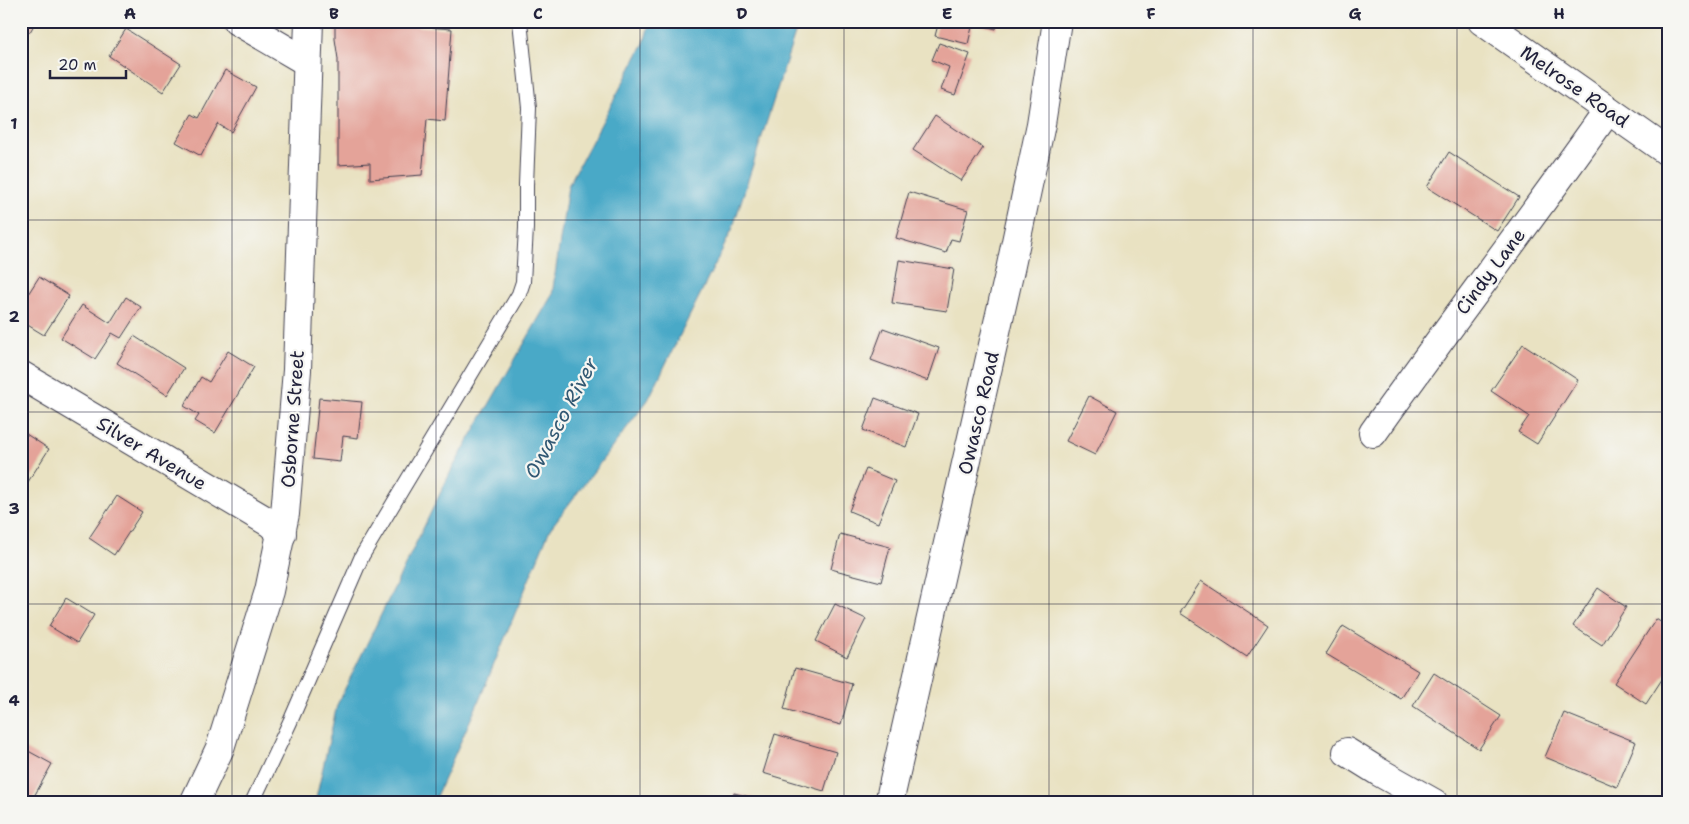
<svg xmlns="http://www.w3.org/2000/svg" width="1689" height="824" viewBox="0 0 1689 824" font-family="'Shantell Sans',sans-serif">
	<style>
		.water { fill: #48a9c7; stroke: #356681 }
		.building { fill: #e4a399 }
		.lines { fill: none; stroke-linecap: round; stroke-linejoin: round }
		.lane-casing { stroke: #403f4f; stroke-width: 16 }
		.street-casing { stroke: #403f4f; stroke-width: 30 }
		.secondary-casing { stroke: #403f4f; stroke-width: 30 }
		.lane { stroke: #fff; stroke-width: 14 }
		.street { stroke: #fff; stroke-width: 28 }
		.secondary { stroke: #fff; stroke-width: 28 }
		.grid { fill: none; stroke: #22223b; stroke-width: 1; stroke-opacity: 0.55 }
		.labels { text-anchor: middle; stroke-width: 4.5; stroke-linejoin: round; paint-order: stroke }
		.street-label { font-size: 19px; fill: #22223b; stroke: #f6f6f2 }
		.water-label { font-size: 20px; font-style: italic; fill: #315873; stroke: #f6f6f2 }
		.neatline { fill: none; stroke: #22223b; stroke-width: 2 }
		.grid-label { font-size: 16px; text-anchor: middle; font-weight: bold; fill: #22223b }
	</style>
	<rect width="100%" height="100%" fill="#f6f6f2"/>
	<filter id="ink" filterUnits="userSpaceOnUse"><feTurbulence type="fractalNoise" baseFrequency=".02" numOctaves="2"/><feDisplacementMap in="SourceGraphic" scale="10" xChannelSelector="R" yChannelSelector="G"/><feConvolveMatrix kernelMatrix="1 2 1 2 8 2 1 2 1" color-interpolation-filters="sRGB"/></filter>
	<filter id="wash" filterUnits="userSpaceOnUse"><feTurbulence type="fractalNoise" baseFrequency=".0096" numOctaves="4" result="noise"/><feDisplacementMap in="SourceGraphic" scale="20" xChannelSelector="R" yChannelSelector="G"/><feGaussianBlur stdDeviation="1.12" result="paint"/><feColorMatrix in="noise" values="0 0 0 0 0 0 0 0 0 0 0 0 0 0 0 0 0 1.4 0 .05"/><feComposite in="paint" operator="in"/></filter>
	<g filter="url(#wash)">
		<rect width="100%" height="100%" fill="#e9e2c2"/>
		<polygon class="water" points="650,21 799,21 732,230 648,400 550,529 478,703 433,803 315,803 337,705 452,469 552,295 568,186 644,43"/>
		<g id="blocks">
			<g class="building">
				<polygon points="21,21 36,21 30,32 21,27"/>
				<polygon points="335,21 398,21 398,25 452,29 445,121 427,119 422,175 370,179 370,163 338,165 338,59 335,39"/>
				<polygon points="939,21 998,21 996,29 973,23 968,44 935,36"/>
				<polygon points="126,29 181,64 163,92 109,56"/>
				<polygon points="939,43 970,54 955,95 941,90 949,67 932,60"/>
				<polygon points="225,70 256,87 231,132 218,124 201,156 176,142 192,114 199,118"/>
				<polygon points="935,116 983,148 961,181 913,150"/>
				<polygon points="1449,152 1519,197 1497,231 1427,187"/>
				<polygon points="909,192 968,210 959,241 951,239 946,253 896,238"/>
				<polygon points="899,260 954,269 947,311 892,303"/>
				<polygon points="39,277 69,296 44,335 21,321 21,305"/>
				<polygon points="126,297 141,307 121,338 112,333 95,359 61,338 82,305 110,323"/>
				<polygon points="883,328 939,348 928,381 871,360"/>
				<polygon points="134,336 184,368 167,395 117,363"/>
				<polygon points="1523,344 1578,380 1537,444 1518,432 1529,416 1491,391"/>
				<polygon points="228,351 254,367 215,433 195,421 199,415 184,406 201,377 209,382"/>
				<polygon points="1089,396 1117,411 1095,455 1066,441"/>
				<polygon points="319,398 362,402 358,438 343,436 340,462 313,459"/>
				<polygon points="875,398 918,414 906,447 863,430"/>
				<polygon points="23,432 49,449 26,485 21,482 21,436"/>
				<polygon points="866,469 895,481 878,523 849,511"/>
				<polygon points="117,496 142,512 114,555 89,538"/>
				<polygon points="840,534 890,547 881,582 831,569"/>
				<polygon points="1201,581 1268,625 1247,657 1180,613"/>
				<polygon points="1598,588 1626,607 1602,645 1573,626"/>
				<polygon points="66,598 94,615 77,643 49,626"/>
				<polygon points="835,604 866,619 847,657 816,641"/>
				<polygon points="1656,619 1668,627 1668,670 1646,704 1614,683"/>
				<polygon points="1343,626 1418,671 1401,699 1326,654"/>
				<polygon points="795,668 852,684 841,725 784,709"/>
				<polygon points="1434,673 1501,716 1479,749 1413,706"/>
				<polygon points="1564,713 1636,742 1617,787 1545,757"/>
				<polygon points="775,734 836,752 824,791 763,773"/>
				<polygon points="21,747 52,764 32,800 21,794"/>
				<polygon points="734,793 769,802 769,803 732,803"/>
			</g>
		</g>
	</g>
	<g filter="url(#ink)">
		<use href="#blocks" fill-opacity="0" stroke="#403f4f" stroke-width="1"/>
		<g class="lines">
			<g class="lane-casing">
				<polyline id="lane" points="252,803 290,722 362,556 519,294 523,282 526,228 526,185 529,108 520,21"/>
			</g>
			<g class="street-casing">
				<g id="street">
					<polyline points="237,21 307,62"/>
					<polyline points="21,375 270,523 282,534"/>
					<path d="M1373,433C1450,324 1531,219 1608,110"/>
					<polyline points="1347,752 1379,772 1434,803"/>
					<polyline points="194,803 220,748 269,591 285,514 297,370 309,21"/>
				</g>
			</g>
			<g class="secondary-casing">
				<g id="secondary">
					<polyline points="1482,21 1668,152"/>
					<polyline points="889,803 1010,270 1041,124 1057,21"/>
				</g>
			</g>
			<use href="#lane" class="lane"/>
			<use href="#street" class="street"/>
			<use href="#secondary" class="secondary"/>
		</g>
	</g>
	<path class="grid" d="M232,21V803M436,21V803M640,21V803M844,21V803M1049,21V803M1253,21V803M1457,21V803M21,220H1668M21,412H1668M21,604H1668"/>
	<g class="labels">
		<g class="street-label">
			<text transform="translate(1575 86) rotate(35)" y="7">Melrose Road</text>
			<text transform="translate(1490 271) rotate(-53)" y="7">Cindy Lane</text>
			<text transform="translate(978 413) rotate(-77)" y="7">Owasco Road</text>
			<text transform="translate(292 419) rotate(-86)" y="7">Osborne Street</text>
			<text transform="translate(152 453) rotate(31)" y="7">Silver Avenue</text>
		</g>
		<g class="water-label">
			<text transform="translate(561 418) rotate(-62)" y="7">Owasco River</text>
		</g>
	</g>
	<rect width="1689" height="824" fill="none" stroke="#f6f6f2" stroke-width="55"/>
	<path d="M50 70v8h76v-8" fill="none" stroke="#22223b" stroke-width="2.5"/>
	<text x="58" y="70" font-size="15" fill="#22223b" stroke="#f6f6f2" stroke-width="4" paint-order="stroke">20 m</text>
	<rect x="28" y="28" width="1634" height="768" class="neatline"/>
	<g class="grid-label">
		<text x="130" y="19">A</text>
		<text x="334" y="19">B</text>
		<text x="538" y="19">C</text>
		<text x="742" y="19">D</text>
		<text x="947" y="19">E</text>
		<text x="1151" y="19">F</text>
		<text x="1355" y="19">G</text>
		<text x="1559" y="19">H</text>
		<text x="14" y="129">1</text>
		<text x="14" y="322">2</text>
		<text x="14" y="514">3</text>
		<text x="14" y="706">4</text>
	</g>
</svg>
